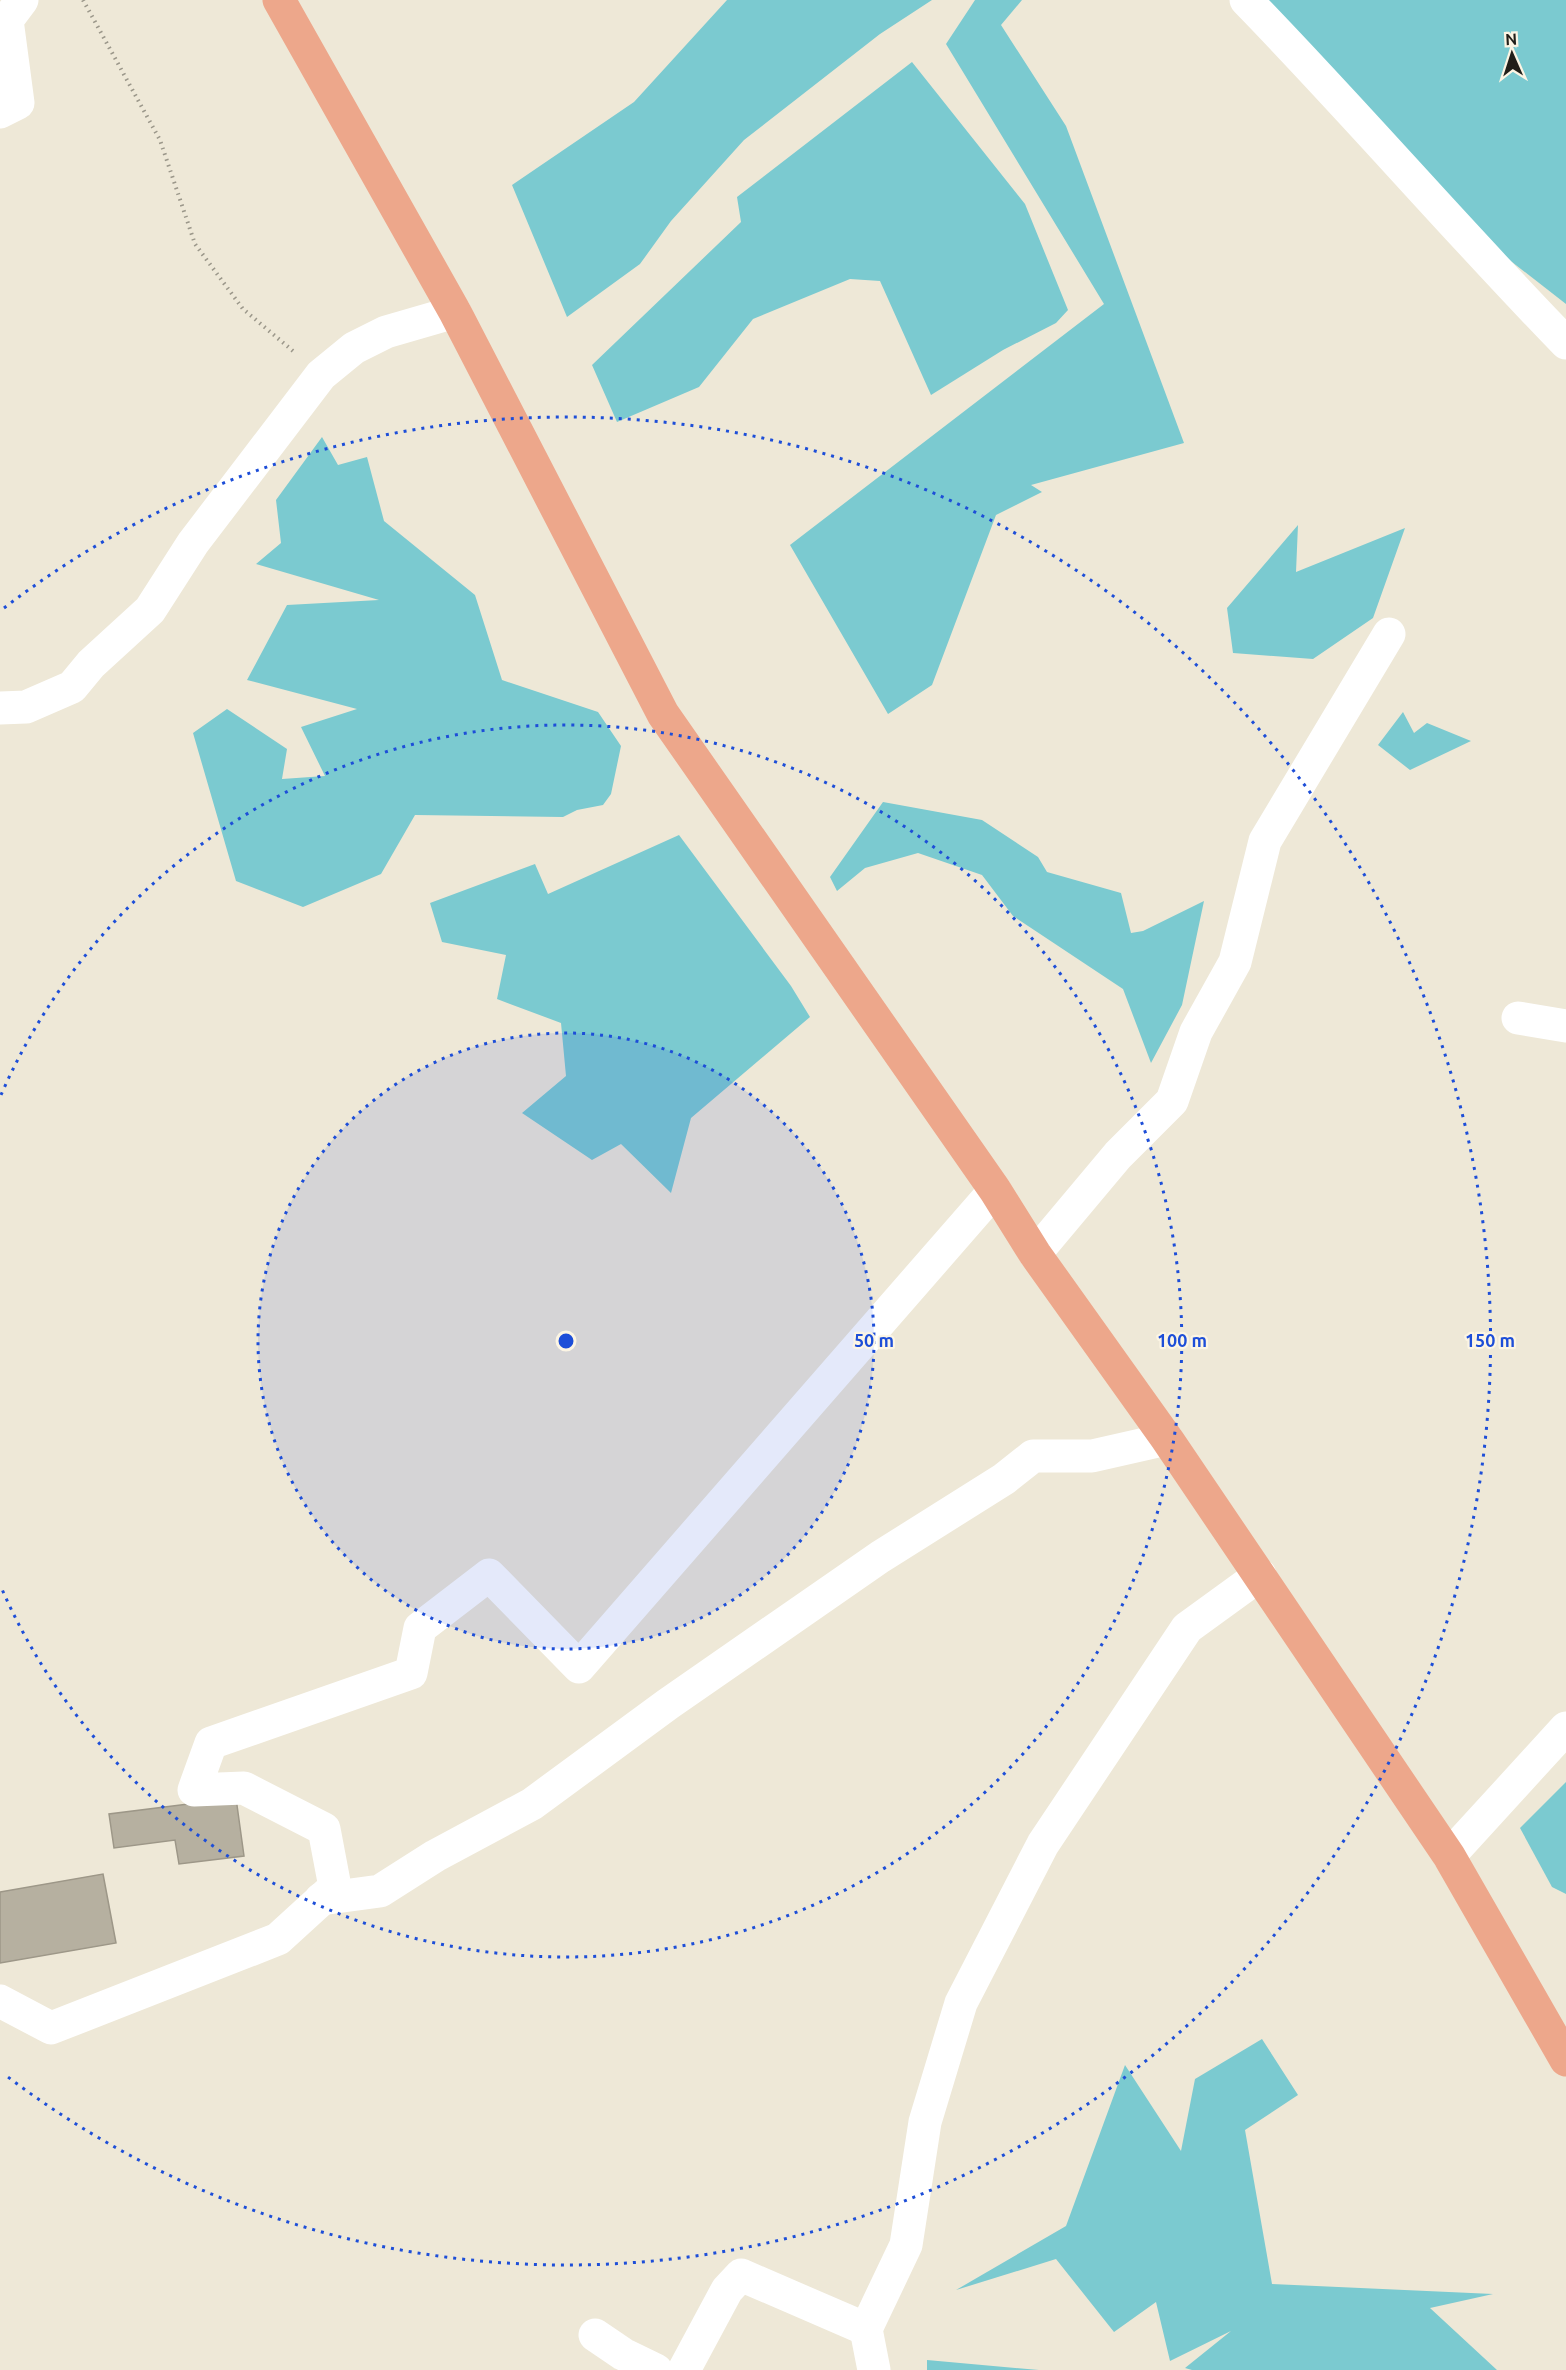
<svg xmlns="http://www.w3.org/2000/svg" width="1566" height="2370" viewBox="0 0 1566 2370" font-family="Ubuntu,sans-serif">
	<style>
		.water { fill: #7bcad0 }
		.building { fill: #b6b0a0; stroke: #9d9788; stroke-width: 1.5 }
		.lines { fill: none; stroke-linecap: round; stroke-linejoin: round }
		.path { stroke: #9b978a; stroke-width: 4; stroke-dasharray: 1.5 4.5; stroke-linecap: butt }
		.minor { stroke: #fff; stroke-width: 33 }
		.major { stroke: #eda78b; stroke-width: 33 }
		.ring { fill: none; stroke: #1d4ed8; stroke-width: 3; stroke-dasharray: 3 6 }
		.centre { fill: #1d4ed8; stroke: #fcf5e4; stroke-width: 3 }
		.ring-label { font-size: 18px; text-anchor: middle; font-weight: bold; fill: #1d4ed8; stroke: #fcf5e4; stroke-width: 4.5; stroke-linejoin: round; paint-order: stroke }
	</style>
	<rect width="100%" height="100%" fill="#eee8d7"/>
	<g class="water">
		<polygon points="727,0 932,0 880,34 744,140 671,221 640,264 567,317 512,185 634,102"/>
		<polygon points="975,0 1022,0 1001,25 1066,126 1184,443 1031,485 1042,492 996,515 932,685 888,714 790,545 1104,304 946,44"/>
		<polygon points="1259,0 1566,0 1566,304 1503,255"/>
		<polygon points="912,62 1025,204 1068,310 1056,323 1003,350 931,395 880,281 850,279 753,319 699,387 617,422 592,365 741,222 737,197"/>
		<polygon points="322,437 338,465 367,457 384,521 475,595 502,680 598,712 621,746 611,794 603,805 577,810 563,817 415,815 381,874 303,907 236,881 193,733 227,709 287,749 282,779 325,776 301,727 357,709 247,680 287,605 379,600 256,564 281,543 276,500"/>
		<polygon points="1298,525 1296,572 1405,528 1373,618 1313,659 1233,653 1227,608"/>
		<polygon points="1403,712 1414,733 1427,723 1471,741 1410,770 1378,745"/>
		<polygon points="883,802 982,820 1038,857 1047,872 1121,893 1131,933 1143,931 1204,901 1182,1005 1151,1063 1123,989 1013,916 982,875 918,853 865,868 837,891 830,877"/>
		<polygon points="679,835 791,986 810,1017 691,1118 671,1193 621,1144 592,1160 522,1113 566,1076 561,1023 497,999 506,955 442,942 430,903 535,864 548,894"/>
		<polygon points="1566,1782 1566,1894 1552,1887 1520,1828"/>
		<polygon points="1262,2039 1298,2095 1245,2130 1272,2284 1493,2294 1430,2308 1497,2370 1192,2370 1185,2368 1231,2331 1170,2361 1156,2302 1114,2332 1056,2259 956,2290 1066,2226 1125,2065 1181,2151 1195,2079"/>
		<polygon points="927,2360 1039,2370 927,2370"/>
	</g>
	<g class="building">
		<polygon points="236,1798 244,1856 179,1864 175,1840 114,1848 109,1814"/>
		<polygon points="103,1874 116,1943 0,1963 0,1892"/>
	</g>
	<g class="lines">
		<polyline class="path" points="83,0 160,140 195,244 243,309 293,351"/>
		<g class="minor">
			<path d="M1246,0C1355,112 1457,231 1566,343"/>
			<polyline points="0,112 18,103 7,20 22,0"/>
			<polyline points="0,708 26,707 72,687 91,664 150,610 193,543 321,375 354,348 386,332 455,312"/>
			<polyline points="1518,1018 1566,1026"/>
			<polyline points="1035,1254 1118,1155 1172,1101 1196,1032 1235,962 1265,841 1389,634"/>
			<polyline points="1449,1856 1566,1728"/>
			<polyline points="321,1899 380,1891 435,1856 532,1804 668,1704 880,1557 1004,1479 1033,1456 1092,1456 1167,1439"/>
			<polyline points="0,2001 51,2028 278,1939 335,1887 324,1829 244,1788 194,1790 211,1743 411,1673 420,1628 489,1575 579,1667 995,1190"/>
			<polyline points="866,2329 874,2370"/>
			<polyline points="595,2335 623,2354 656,2370"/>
			<polyline points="684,2370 727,2290 741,2275 866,2329 906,2245 925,2122 961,2003 1043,1844 1187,1628 1260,1575"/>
		</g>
		<polyline class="major" points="279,0 455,312 663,714 995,1190 1035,1254 1167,1439 1449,1856 1566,2060"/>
	</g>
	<circle cx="566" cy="1341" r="308" fill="#1d4ed8" fill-opacity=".12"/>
	<g class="ring">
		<circle cx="566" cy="1341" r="308"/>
		<path d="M1 1095A616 616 0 1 1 1 1587"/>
		<path d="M4 608A924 924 0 1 1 4 2074"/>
	</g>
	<circle cx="566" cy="1341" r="9" class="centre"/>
	<g class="ring-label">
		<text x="874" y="1347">50 m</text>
		<text x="1182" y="1347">100 m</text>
		<text x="1490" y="1347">150 m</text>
	</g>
	<g transform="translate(1512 54) rotate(357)" stroke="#fcf5e4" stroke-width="4.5" paint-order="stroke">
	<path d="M0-4.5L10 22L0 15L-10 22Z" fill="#211f19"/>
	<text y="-9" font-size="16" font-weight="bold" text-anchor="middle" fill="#211f19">N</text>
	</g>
</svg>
